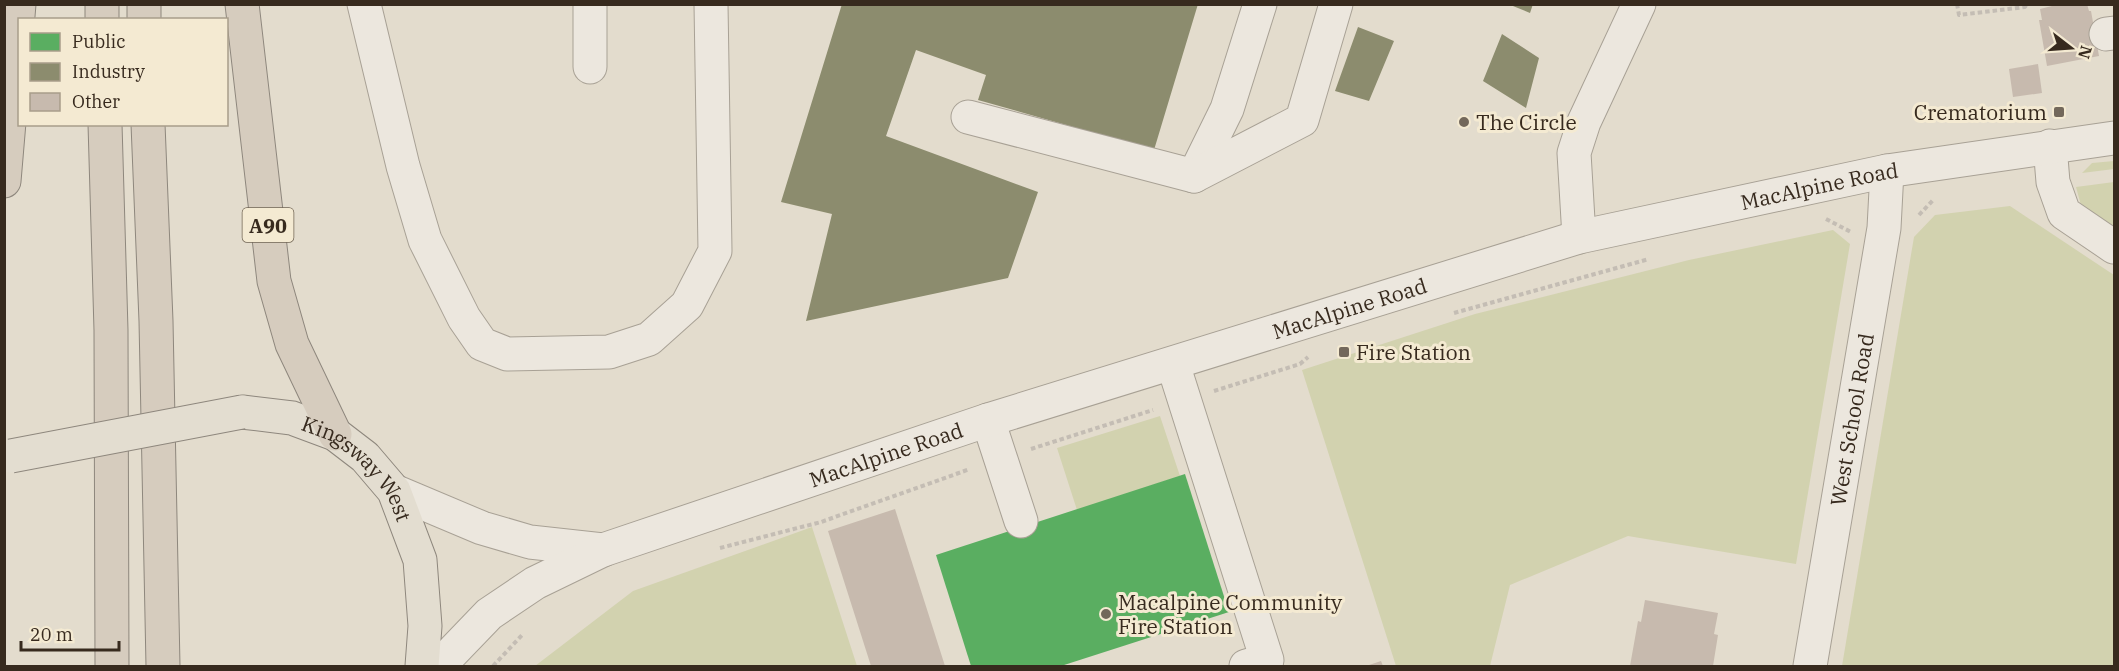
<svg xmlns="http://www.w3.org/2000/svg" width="2119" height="671" font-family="'IBM Plex Serif',serif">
<rect width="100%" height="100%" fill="#e3dccd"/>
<path fill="#d2d2af" d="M2114 161V169L2082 173 2092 163Z
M2114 182V229L2082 209 2076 187Z
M2010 206 2114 275V666H1842L1914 237 1935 215Z
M1833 230 1850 244 1796 564 1628 536 1510 585 1490 666H1396L1302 370 1475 314 1689 260Z
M1160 416 1180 476 1077 510 1057 448Z
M812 527 857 666H535L633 591Z"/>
<path fill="#5aae61" d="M1185 474 1229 612 1061 666H971L936 555Z"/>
<path fill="#8c8c6e" d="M842 4H1198L1154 150 978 100 986 75 916 50 886 136 1038 192 1008 278 806 321 832 214 781 202Z
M1508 4H1533L1530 13Z
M1358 27 1394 41 1369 101 1335 91Z
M1502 34 1539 58 1526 108 1483 81Z"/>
<path fill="#c7baae" d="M2052 4H2087L2089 11H2091L2099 56 2047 66 2039 20H2042L2040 9 2052 6Z
M2038 64 2042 93 2013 97 2009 69Z
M895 509 945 666H871L828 531Z
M1645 600 1718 613 1714 634 1718 635 1713 666H1630L1638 621 1641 622Z
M1381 661 1383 666H1366Z"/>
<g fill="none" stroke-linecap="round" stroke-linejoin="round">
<g stroke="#a8a195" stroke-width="35">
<g id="minor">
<path d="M364 4 403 166 425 240 464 318 482 344 507 354 609 352 649 339 687 305 715 251 711 4"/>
<path d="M590 4V67"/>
<path d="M2106 34 2114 33"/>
<path d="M968 117 1194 176 1227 109 1260 4"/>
<path d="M2050 146 2053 182 2064 213 2114 247"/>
<path d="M1194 176 1302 120 1336 4"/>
<path d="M1579 237 1574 153 1584 122 1639 4"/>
<path d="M1173 364 1267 660 1246 666"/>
<path d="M988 420 1021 521"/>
<path d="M394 491 482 528 530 542 603 550"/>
<path id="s1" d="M439 666 489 614 535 583 603 550 988 420 1579 237 1887 171 2114 138"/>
<path id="s2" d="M1810 666 1884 228 1887 171"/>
</g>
</g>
<g stroke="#8e877d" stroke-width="35">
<g id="major">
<path id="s3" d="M242 412 292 418 335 434 365 457 394 491 420 560 425 626 422 666"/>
</g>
</g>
<g stroke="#8e877d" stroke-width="35">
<path id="highway" d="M102 4V20
M144 4V20
M242 4 274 281 292 344 335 434
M105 124 111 330 112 666
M148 124 156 321 163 666
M4 181 19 4"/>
</g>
<path stroke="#c4bdb4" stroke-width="4" stroke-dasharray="4.5 3" stroke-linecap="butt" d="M1957 4 1959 15 2025 7 2027 4
M1919 215 1934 199
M1826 219 1851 232
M1454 313 1649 259
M1214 391 1300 364 1308 357
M1031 449 1153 410
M720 548 821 522 970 469
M493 666 523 634"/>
<use href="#minor" stroke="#ece7de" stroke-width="33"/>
<use href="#major" stroke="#e3ddd0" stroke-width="33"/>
<use href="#highway" stroke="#d6ccbe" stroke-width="33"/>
<g stroke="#8e877d" stroke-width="35" stroke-linecap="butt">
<path id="major-bridge" d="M11 456 242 412"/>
</g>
<use href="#major-bridge" stroke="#e3ddd0" stroke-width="33"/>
</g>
<g fill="#73685b" stroke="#f4ead2" stroke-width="2">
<rect x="2053" y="106" width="12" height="12" rx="3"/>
<circle cx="1464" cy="122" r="6"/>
<rect x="1338" y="346" width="12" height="12" rx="3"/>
<circle cx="1106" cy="614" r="6"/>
</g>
<g text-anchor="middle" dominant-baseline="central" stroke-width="6" stroke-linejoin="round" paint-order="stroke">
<rect fill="#f4ead2" stroke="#706454" stroke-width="1.5" x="242.5" y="208" width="51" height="34" rx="4.5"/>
<g font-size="20" font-weight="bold" fill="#372a1e">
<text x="268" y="225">A90</text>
</g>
<g font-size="21" fill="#372a1e" stroke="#f4ead2" text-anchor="start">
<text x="2047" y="112" text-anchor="end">Crematorium</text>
<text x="1476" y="122">The Circle</text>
<text x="1356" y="352">Fire Station</text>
<text x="1118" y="602">Macalpine Community<tspan x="1118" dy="24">Fire Station</tspan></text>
</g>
<g font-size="21" fill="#372a1e" stroke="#f4ead2">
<text stroke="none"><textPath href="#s1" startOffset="1474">MacAlpine Road</textPath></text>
<text stroke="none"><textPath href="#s1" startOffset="988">MacAlpine Road</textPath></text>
<text stroke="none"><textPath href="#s2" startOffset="250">West School Road</textPath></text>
<text stroke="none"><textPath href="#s1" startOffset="502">MacAlpine Road</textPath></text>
<text stroke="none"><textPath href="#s3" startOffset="136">Kingsway West</textPath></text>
</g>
</g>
<rect width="2119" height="671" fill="none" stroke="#372a1e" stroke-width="12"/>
<rect x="18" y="18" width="210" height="108" fill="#f4ead2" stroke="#a89d8a" stroke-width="1.5"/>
<rect x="30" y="33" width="30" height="18" fill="#5aae61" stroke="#a89d8a" stroke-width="1.5"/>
<text x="72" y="48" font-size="18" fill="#372a1e">Public</text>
<rect x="30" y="63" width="30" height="18" fill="#8c8c6e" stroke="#a89d8a" stroke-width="1.5"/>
<text x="72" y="78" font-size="18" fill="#372a1e">Industry</text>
<rect x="30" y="93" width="30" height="18" fill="#c7baae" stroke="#a89d8a" stroke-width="1.5"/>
<text x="72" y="108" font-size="18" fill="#372a1e">Other</text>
<g transform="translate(2071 48) rotate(107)" stroke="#f4ead2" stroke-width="4.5" paint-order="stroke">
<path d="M0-4.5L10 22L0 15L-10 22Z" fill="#372a1e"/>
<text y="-9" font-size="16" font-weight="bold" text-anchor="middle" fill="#372a1e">N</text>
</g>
<path d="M21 641v9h98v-9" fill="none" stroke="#372a1e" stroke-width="3"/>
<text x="30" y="641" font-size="18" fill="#372a1e" stroke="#f4ead2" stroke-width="4.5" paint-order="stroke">20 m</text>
</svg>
